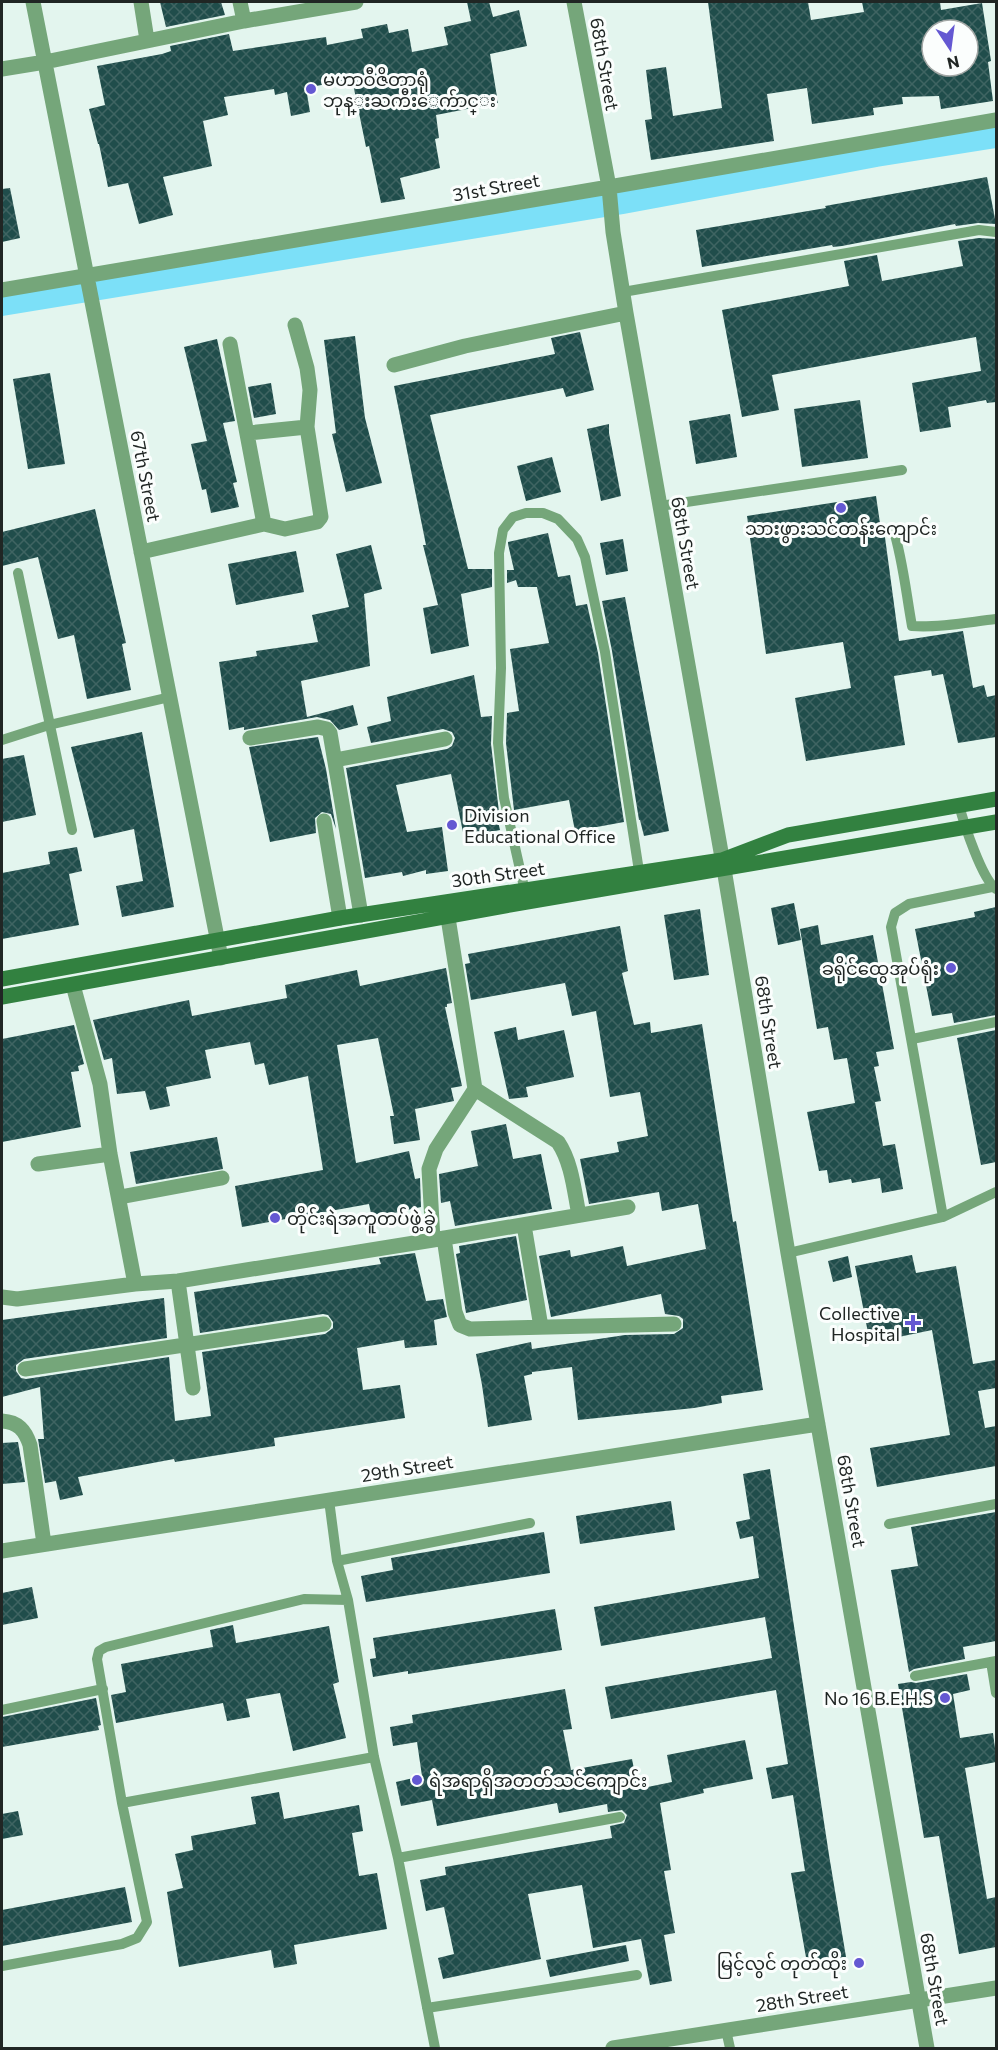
<svg xmlns="http://www.w3.org/2000/svg" width="998" height="2050" font-family="Commissioner,'Noto Sans Myanmar',sans-serif">
<defs>
<pattern id="building-cross-hatch" width="8" height="8" patternUnits="userSpaceOnUse" patternTransform="scale(1.5)"><rect width="8" height="8" fill="#204d4b"/><path d="M0 0l8 8M0 8l8-8" fill="none" stroke="#3f6462"/></pattern>
</defs>
<rect width="100%" height="100%" fill="#e3f5ee"/>
<g fill="none" stroke-linecap="round" stroke-linejoin="round">
<path stroke="#7ce0f8" stroke-width="24" d="M2 304 623 202 876 155 996 136"/>
</g>
<path fill="url(#building-cross-hatch)" fill-rule="evenodd" d="M160 2H221L225 15 166 27Z
M467 2H489L493 17 519 10 527 46 490 54 498 103 436 115 439 138 435 139 440 168 400 178 405 199 381 203 369 146 366 147 352 79 306 88 310 112 291 116 287 92 275 95 274 89 224 97 228 115 203 121 212 166 163 177 173 215 139 224 128 183 108 187 99 144H98L89 109 105 105 97 66 162 54 171 51 170 46 229 34 233 51 326 37 327 45 363 38 361 29 387 24 389 33 408 29 412 52 448 45 444 27 471 21Z
M708 2H808L811 20 864 12 862 2H940L941 10 982 3 991 61 988 62 993 101 941 109 939 96 902 97 903 104 873 108 874 115 812 124 807 88 767 94 774 141 651 160 645 120 652 119 646 70 666 67 673 116 722 108ZM932 30H968V66H932Z
M987 177 996 224 978 223 956 226 955 224 842 246 833 247 832 245 702 267 696 230 826 208 825 206Z
M10 188 20 238 2 242V189Z
M979 238 996 239V402L987 403 986 400 948 407 951 427 920 432 912 383 981 371 976 337 772 375 779 410 742 417 722 310 849 286 844 261 877 255 882 281 963 266 958 241Z
M580 332 594 390 566 397 563 388 430 415 468 569H492V587L461 594 469 646 431 654 423 608 438 605 423 545H426L394 386 555 354 551 338Z
M355 336 365 418 382 483 346 492 332 434 336 433 324 340Z
M217 339 235 421 223 423 237 482 233 483 239 507 211 513 206 489 202 490 191 444 207 441 184 347Z
M50 373 65 464 28 469 13 379Z
M271 383 276 414 254 418 248 387Z
M860 400 868 458 802 467 794 409Z
M730 414 737 457 696 464 689 421Z
M609 424V433L621 496 601 501 587 429Z
M552 457 561 492 526 501 517 466Z
M876 496 881 530H884L899 641 963 631 973 688 984 685 987 697 996 695V737L958 743 943 674 932 676 931 670 894 676 905 745 806 761 795 698 851 688 843 642 766 654 747 516Z
M95 509 126 643 122 644 131 690 87 699 74 635 58 639 38 557 2 566V532Z
M548 533 558 577 570 575 576 606 587 604 598 653 624 822 575 831 569 800 514 810 506 743 507 713 519 711 510 649 549 643 537 587H518L516 580 507 583V570H514L508 544V542Z
M623 539 628 571 606 575 600 543Z
M371 545 382 589 364 594 370 666 301 681 307 717 353 705 358 725 339 730 330 720 317 717 244 730V727L229 730 219 662 257 656 256 651 318 642 312 615 349 607 336 554Z
M296 551 304 592 236 605 228 564Z
M625 597 669 831 644 836 640 820H639L612 651 602 601Z
M474 675 481 717 492 716 491 744 499 812 496 813 500 830 464 837 451 774 396 785 407 832 442 827 448 871 426 874V870L403 876 402 872 365 878 346 768 447 749 452 746 455 738 452 732 443 729 371 743 367 727 391 721 387 697Z
M142 732 174 907 122 917 116 886 143 881 134 829 94 838 71 747Z
M318 737 326 769 336 829 331 814 322 812 315 818 316 833 270 842 249 747Z
M24 755 36 815 2 822V759Z
M77 847 82 871 69 874 79 925 2 939V873L50 864 48 852Z
M794 903 801 940 778 945 771 908Z
M996 907V1015L954 1023 952 1013 932 1016 915 929 975 917 974 912Z
M700 909 709 975 674 980 664 915Z
M818 925 821 945 873 935 894 1049 876 1052 879 1066 874 1067 881 1101 875 1102 883 1146 895 1144 903 1189 882 1193 880 1178 852 1183 851 1179 829 1183 827 1170 819 1171 807 1112 855 1103 847 1058 834 1060 828 1027 817 1029 800 929Z
M620 926 628 971 622 973 634 1025 650 1022 651 1033 702 1024 733 1222 736 1221 763 1390 721 1396 722 1403 694 1408 578 1420 572 1367 532 1372V1374L524 1376 532 1420 488 1427 482 1385 476 1354 531 1342 532 1349 625 1335 674 1334 683 1328V1319L679 1316 665 1314 661 1294 551 1317 539 1256 570 1250 571 1257 623 1246 627 1266 706 1249 698 1204 662 1211 659 1192 589 1204 580 1159 619 1152 617 1142 648 1136 640 1092 610 1097 596 1011 572 1016 565 983 471 1000 465 964 470 963 468 954Z
M446 968 452 1003 447 1004V1007H445L462 1086 451 1088 454 1101 415 1109 420 1140 394 1144 390 1116H394L378 1038 337 1045 356 1163 409 1151 415 1179 420 1178 421 1207 372 1218 369 1204 242 1227 235 1186 323 1170 308 1076 269 1085 264 1063 255 1065 250 1042 205 1050 211 1078 166 1087 170 1106 150 1110 145 1091 117 1094 112 1058 104 1060 93 1020 189 1000 192 1016 287 998 285 985 357 970 360 986Z
M74 1025 84 1064 78 1066 79 1071 71 1072 81 1127 2 1142V1039Z
M516 1027 518 1040 564 1030 574 1077 526 1087 528 1097 509 1099 494 1032Z
M996 1030V1162L981 1165 957 1038Z
M506 1124 513 1159 541 1154 552 1209 455 1226 450 1201 441 1203 439 1174 478 1166 471 1131Z
M217 1137 223 1169 136 1184 130 1152Z
M516 1236 527 1300 466 1313 456 1254 460 1253 459 1246Z
M415 1253 426 1301 443 1299 447 1317 434 1320 437 1345 405 1348 404 1340 357 1348 363 1390 400 1385 405 1418 274 1438 275 1446 175 1462 174 1459 78 1477 83 1495 60 1500 56 1481 45 1483 38 1439H44L40 1387 2 1397V1320L164 1298 167 1338 24 1359 16 1365V1371L21 1378 26 1379 169 1357 175 1421 211 1416 202 1352 325 1334 333 1328V1322L328 1315 323 1314 200 1333 194 1292 381 1264 379 1258Z
M912 1255 916 1273 956 1266 973 1364 996 1360V1388L978 1391 985 1428 996 1426V1466L877 1487 870 1448 950 1435 932 1330 870 1343 855 1266Z
M848 1256 852 1277 833 1282 828 1261Z
M18 1442 25 1482 2 1484V1443Z
M770 1469 829 1855 846 1957 807 1963 791 1873 805 1871 793 1795 772 1799 766 1768 788 1764 776 1690 611 1719 605 1687 772 1658 765 1617 601 1646 594 1607 759 1578 753 1536 740 1539 736 1522 750 1519 743 1474Z
M671 1501 675 1530 580 1544 576 1516Z
M996 1512V1641L963 1647 965 1659 914 1669 909 1672 891 1570 918 1566 911 1527Z
M544 1532 550 1573 366 1602 361 1576 393 1570 391 1558Z
M32 1587 38 1618 2 1625V1593Z
M555 1609 562 1650 408 1674V1671L373 1677 370 1659 376 1658 373 1638Z
M233 1625 236 1643 329 1626 339 1682 333 1684 346 1738 293 1751 280 1693 246 1699 250 1717 227 1721 223 1703 116 1723 111 1695 126 1692 121 1664 213 1647 210 1630Z
M967 1674 970 1690 953 1694 960 1738 993 1733 996 1756V1762L965 1768 987 1899 996 1897V1947L959 1954 939 1836 924 1838 898 1684 911 1682 916 1683Z
M565 1689 572 1729 563 1730 571 1770 632 1759 638 1789 672 1782 667 1755 745 1740 753 1779 703 1789 704 1793 660 1803 671 1870 664 1871 675 1933 664 1935 672 1981 650 1985 641 1939 593 1948 582 1885 528 1894 541 1959 443 1979 438 1958 454 1954 444 1907 426 1911 420 1880 446 1875 445 1867 612 1838 610 1826 624 1823 627 1815 622 1810 608 1812 607 1804 559 1813 557 1803 437 1826 432 1800 401 1806 396 1782 422 1776 417 1742 393 1746 390 1727 413 1723 412 1715Z
M96 1698 101 1725 98 1726 99 1730 2 1747V1717Z
M279 1792 284 1819 359 1805 363 1831 352 1833 359 1876 377 1873 387 1929 294 1945 297 1964 274 1968 271 1950 179 1967 167 1892 183 1888 175 1854 193 1850 191 1836 256 1824 251 1797Z
M18 1811 23 1835 2 1839V1814Z
M125 1887 132 1922 2 1946V1910Z
M626 1945 629 1961 550 1977 546 1960Z"/>
<g fill="none" stroke-linecap="round" stroke-linejoin="round">
<path stroke="#75a67a" stroke-width="10" d="M623 292 979 230 996 232
M660 506 902 470
M893 528C903 560 906 593 912 626 939 628 969 622 996 619
M18 573 72 830
M2 740 49 725 170 697
M959 805C964 824 982 879 996 889
M526 896 504 798 498 743 501 668 499 553 503 530 513 517 526 513H543L558 519 577 539 585 557 605 652 639 871
M912 1039 996 1022
M943 1217 891 927 895 913 909 904 992 887
M788 1253 943 1217 996 1192
M329 1500 337 1561 348 1600 374 1757 398 1858 435 2048
M889 1524 996 1504
M337 1561 530 1523
M991 1662 996 1693
M915 1676 996 1661
M2 1710 103 1689
M122 1803 374 1757
M398 1858 620 1817
M2 1966 122 1944 137 1938 147 1922 122 1803 97 1659 99 1651 106 1647 304 1599 348 1600
M427 2008 637 1975
M726 2030 730 2048"/>
<path stroke="#75a67a" stroke-width="15" d="M33 2 221 958
M141 2 147 40
M240 2 244 21
M574 2 609 187 613 232 626 313 724 869 788 1253 927 2048
M2 69 45 62 244 21 356 2
M2 290 609 187 996 120
M295 325 307 368 310 390 307 427
M394 365 465 346 626 313
M248 433 307 427 321 517 317 522 285 529 264 524
M141 552 264 524 230 344
M250 738 318 727 327 729 330 733 361 915
M335 760 445 739
M324 821 340 918
M73 985 100 1084 110 1154 135 1284
M475 1089 558 1142C572 1163 574 1190 579 1215
M38 1164 110 1154
M120 1197 222 1178
M524 1225 541 1327
M444 1238 455 1312 460 1325 470 1329 674 1324
M433 1240 429 1169 436 1149 475 1089 446 905
M178 1281 193 1388
M2 1297 17 1299 135 1284 178 1281 433 1240 628 1207
M25 1369 324 1324
M2 1421C18 1422 25 1430 30 1445L44 1544
M2 1551 818 1424
M613 2048 996 1988"/>
<path stroke="#328140" stroke-width="15" d="M2 979 340 918 722 860 788 835 996 799
M2 997 527 902 996 822"/>
</g>
<g fill="#6458d2" stroke="#fbfefd" stroke-width="2">
<circle cx="311" cy="89" r="6"/>
<circle cx="841" cy="508" r="6"/>
<circle cx="452" cy="825" r="6"/>
<circle cx="951" cy="968" r="6"/>
<circle cx="275" cy="1218" r="6"/>
<path d="M910 1314h6v6h6v6h-6v6h-6v-6h-6v-6h6z"/>
<circle cx="945" cy="1698" r="6"/>
<circle cx="417" cy="1780" r="6"/>
<circle cx="859" cy="1963" r="6"/>
</g>
<g text-anchor="middle" dominant-baseline="central" stroke-width="6" stroke-linejoin="round" paint-order="stroke">
<g font-size="18" fill="#202624" stroke="#fbfefd">
<text transform="translate(605 64) rotate(80)">68th Street</text>
<text transform="translate(496 187) rotate(-10)">31st Street</text>
<text transform="translate(146 476) rotate(79)">67th Street</text>
<text transform="translate(686 543) rotate(80)">68th Street</text>
<text transform="translate(498 874) rotate(-8)">30th Street</text>
<text transform="translate(769 1022) rotate(81)">68th Street</text>
<text transform="translate(407 1468) rotate(-9)">29th Street</text>
<text transform="translate(852 1501) rotate(80)">68th Street</text>
<text transform="translate(935 1979) rotate(80)">68th Street</text>
<text transform="translate(802 1998) rotate(-9)">28th Street</text>
</g>
<g font-size="18" fill="#202624" stroke="#fbfefd" text-anchor="start">
<text x="323" y="79">မဟာဝီဇိတာရုံ<tspan x="323" dy="21">ဘုန္းႀကီးေက်ာင္း</tspan></text>
<text x="841" y="528" text-anchor="middle">သားဖွားသင်တန်းကျောင်း</text>
<text x="464" y="815">Division<tspan x="464" dy="21">Educational Office</tspan></text>
<text x="939" y="968" text-anchor="end">ခရိုင်ထွေအုပ်ရုံး</text>
<text x="287" y="1218">တိုင်းရဲအကူတပ်ဖွဲ့ခွဲ</text>
<text x="900" y="1313" text-anchor="end">Collective<tspan x="900" dy="21">Hospital</tspan></text>
<text x="933" y="1698" text-anchor="end">No 16 B.E.H.S</text>
<text x="429" y="1780">ရဲအရာရှိအတတ်သင်ကျောင်း</text>
<text x="847" y="1963" text-anchor="end">မြင့်လွင် တုတ်ထိုး</text>
</g>
</g>
<rect width="998" height="2050" fill="none" stroke="#202624" stroke-width="6"/>
<g transform="translate(950 48) rotate(167)"><circle r="28" fill="#fbfefd" stroke="#a3a8a6" stroke-width="1.5"/>
<path d="M0-4.5L10 22L0 15L-10 22Z" fill="#6458d2"/>
<text y="-9" font-size="16" font-weight="bold" text-anchor="middle" fill="#202624">N</text>
</g>
</svg>
